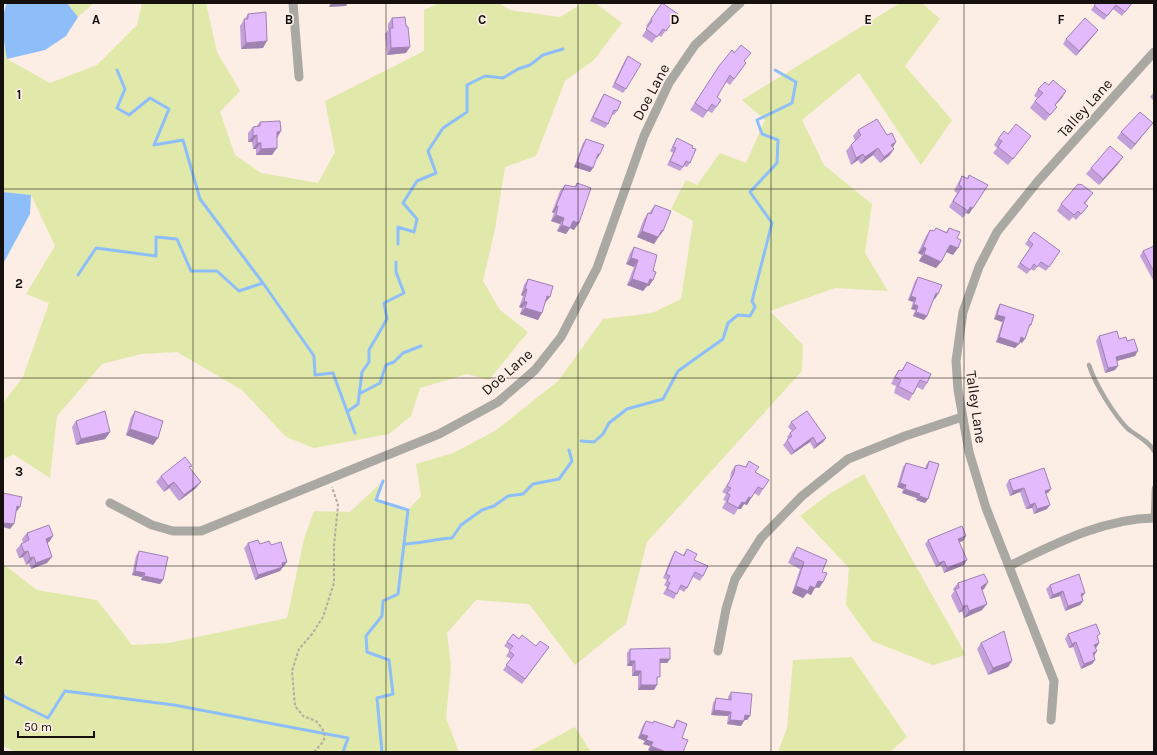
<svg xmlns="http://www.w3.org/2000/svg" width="1157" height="755" font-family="Karla,sans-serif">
<rect width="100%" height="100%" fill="#fcede5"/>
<path fill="#e1e9aa" d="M67 3H94L78 17Z
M142 3H206L217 52 240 91 220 112 235 155 261 173 318 183 335 152 325 101 424 51V10L440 3H499L510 10 560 17 583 3H595L622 23 594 60 565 81 536 156 505 167 495 229 483 281 500 310 528 332 489 380 467 374 420 388 411 416 389 434 314 448 286 437 242 390 177 352 141 354 102 364 57 416 50 478 13 454 3 460V403L23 377 49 303 26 294 55 246 31 195 3 192V40L7 59 50 83 97 65 137 25Z
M900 3H922L940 19 905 66 952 120 921 165 859 73 802 120 824 165 872 204 865 253 888 291 835 288 770 311 803 345 802 371 647 542 626 624 575 665 529 604 476 600 447 633 451 666 446 718 459 752H16L3 746V564L37 590 97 600 132 645 169 643 287 618 304 539 314 511 350 512 383 481 376 500 408 510 421 496 416 464 453 453 495 431 558 381 603 319 652 313 681 299 693 221 671 209 686 180 697 185 720 153 746 163 765 120 742 100Z
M864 474 966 655 933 665 872 641 846 605 849 568 800 516 829 494Z
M852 657 907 737 890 752H778L787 728 793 660Z
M575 727 591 752H528Z"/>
<path fill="#8dbefa" d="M7 3H67L78 17 66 36 45 50 7 59C4 43 0 18 7 3Z
M3 192 31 195 30 214 3 264Z"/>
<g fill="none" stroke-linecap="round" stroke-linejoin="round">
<path stroke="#8dbefa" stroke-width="3" d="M117 70 125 89 117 108 129 115 150 98 169 109 154 145 183 140 200 199 263 283 314 356 315 375 333 373 355 433
M398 244V227L414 232 417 219 403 203 417 181 436 173 428 151 443 128 467 112V85L485 76 503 78 518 69 530 65 543 55 563 49
M78 275 96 248 156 256V237L177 239 191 271H217L239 291 263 283
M359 394 380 383 386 365 394 362 403 353 421 346
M347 412 358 404 362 372 369 362V350L387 319 384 303 404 293 396 272V262
M581 441 594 442 603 434 609 423 627 409 663 399 678 371 723 339 728 323 738 315 750 316 755 307 752 301 772 223 750 192 777 163 778 140 762 134 757 120 792 103 796 82 775 70
M404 544C421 543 436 539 452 538L461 525 482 510 494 506 508 496 523 494 533 484 559 479 572 461 569 450
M3 694 5 697 48 718 65 691 174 705 348 738 343 752
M382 752 377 698 393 694 389 660 367 652 366 636 382 616 383 601 398 594 408 510 376 500 383 481"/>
<path stroke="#b5a9a2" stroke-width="2" stroke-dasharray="3 2" stroke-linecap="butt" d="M314 752 323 742 325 736 322 728 316 721 303 716 295 706 292 671 299 649 312 634 323 617 334 583V545L338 505 332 487"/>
<path stroke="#aaa8a2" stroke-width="4.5" d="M1089 365C1095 384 1114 415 1128 429 1137 436 1149 441 1154 451
M1153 518 1154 488"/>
<path stroke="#aaa8a2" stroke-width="9" d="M293 3 299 77
M110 503 152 525 173 531H201L439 434 498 402 535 370 561 337 597 268 644 136 669 83 695 45 740 3
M1009 566C1055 544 1102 519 1154 518
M718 651 726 609 735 579 761 538 802 496 848 459 905 436 962 417
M1051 720 1054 681 986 508 969 452 958 390 956 361 963 312 979 267 997 232 1038 181 1154 52"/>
</g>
<path fill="#c3a0d9" d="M662 3 678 14 661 37 658 35 652 43 642 36 648 27 646 26Z
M1096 3H1132L1122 16 1113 9 1104 20 1091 10Z
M248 14 263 48 241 49 240 26Z
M392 18 406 26V53L387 55 385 34 388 30V24Z
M1095 34 1076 56 1063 44 1066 39Z
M734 53 745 62 742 69 730 85 726 82 717 97 721 100 712 113 708 111 703 118 690 110 719 66Z
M628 56 626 89 623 93 612 87 625 60Z
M1038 89 1062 98 1055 105 1052 113 1045 121 1030 108 1037 98 1034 96Z
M1154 92V101L1150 97Z
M604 94 617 111 614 115 612 114 608 124 605 128 590 121 601 99Z
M260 122 277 138 272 155H256V149H253L252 142H248V133L253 127 257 126Z
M1148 129 1131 150 1117 138 1121 132Z
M858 130 893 147 894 149 889 156 880 163 873 155 861 164 858 160 851 165 846 151 851 145 855 140 853 136Z
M1008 134 1026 142 1008 165 993 153 997 148 994 145 998 139Z
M677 138 692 148 690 163 687 167 684 166 680 171 667 165 673 153 670 151 674 143Z
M586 139 600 154 597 159 596 158 593 168 590 172 574 167 583 143Z
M1118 164 1099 185 1086 174 1091 168Z
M969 175V214L966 213 963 218 949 207 957 193 954 191 958 183 962 176 967 178Z
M577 183 574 230 570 228 566 234 557 231 560 224 551 221 554 213 552 212 560 191 565 185 574 187Z
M1080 185 1093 193 1085 204 1088 206 1083 212 1076 220 1073 217 1069 221 1057 211 1061 204Z
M655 205 663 231 654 244 637 237 644 219 648 213H649Z
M936 228 946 232 949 228 957 238 953 255 947 252 936 268 919 261 922 255 918 253 926 236 930 230 934 231Z
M1034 232 1060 251 1046 271 1038 266 1034 271 1031 269 1027 274 1017 267 1030 248 1025 244Z
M1154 246V279L1153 280 1140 256 1143 251Z
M634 247 653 271V280L649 286H647L643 291 627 285 634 267 626 264 630 253Z
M918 277 935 299 934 298 927 316 924 320 913 316 915 310 911 309 913 302 908 300 915 281Z
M528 279 545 303 538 320 520 314 522 308 519 307 523 296 521 295 524 285Z
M1000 304 1031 325 1028 329 1022 343 1019 342 1015 348 996 342 1002 322 994 319 997 309Z
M1099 336 1119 339 1127 341 1135 356 1117 361 1115 370 1105 373 1096 341Z
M907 362 927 383 923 390 917 387 909 401 894 393 896 386 891 384 895 376 899 370 901 371Z
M135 411 158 438 153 445 126 435 131 417Z
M76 421 110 432 105 439 76 445 72 427Z
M791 422 826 438 823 442 814 449 810 442 791 455 783 445 787 440 788 439 787 437 790 433 792 431 788 427Z
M749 461 755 472 763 489 759 496 754 493 747 505 744 504 741 509H738L734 515 722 508 726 501 723 500 726 494 722 492 730 480 731 472 735 466 745 467Z
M929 461 928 499 925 503 916 500 917 498 902 493 903 489 897 487 903 467 906 463 925 469 926 465Z
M190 468 196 488 179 501 169 488 164 492 156 482 161 476Z
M1009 480 1051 489 1048 493H1046L1047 509 1034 514 1032 508 1026 509 1020 492 1010 496 1006 485Z
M27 533 53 536 49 542 47 543V563L31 569 29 563 26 565 23 557 19 558 16 550 21 544 23 543 22 539Z
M928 540 963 541 959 542 964 565 944 573 941 565 936 567 925 544Z
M248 543 271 545 284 566H283L280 571 255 580 244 548Z
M797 547 822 572 823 582 819 588 815 587 811 595 807 593 803 598 792 593 800 569 788 563 792 554Z
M687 549 703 576 700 581 693 577 687 588 684 592 679 589 674 599 663 594 667 587 664 585 667 580 663 578 672 556 675 551 683 555Z
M139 551 163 580 160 584 141 580 142 577 132 575 136 556Z
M988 582 984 589 982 590V610L964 618 962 611 959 613 951 596 954 591 953 589 958 583Z
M1050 585 1082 597 1083 601 1080 605 1065 611 1060 596 1050 599 1046 589Z
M513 634 519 639 536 646 549 647 522 684 503 670 511 659 506 656 510 650 504 646Z
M1068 634 1098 638 1099 643 1096 648 1094 656 1095 660 1092 664 1081 669 1073 647 1069 648 1065 639Z
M981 643 1012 661 1008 667 988 675 977 649Z
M630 649 670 659 667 663H660L657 682 654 690H638V676H632V666H627V653Z
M731 692 750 716 747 720H744L741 726 727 724 728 716 711 715 713 703 716 698 728 700V697Z
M677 720 687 724 648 750 650 746 643 744 645 741 638 738 643 725 646 721 652 723 654 721 673 728 674 724Z"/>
<path fill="#9f82b0" d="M331 3H348L346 6 329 7Z
M1098 30 1095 34 1076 56 1079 51Z
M267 41 263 48 241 49 246 43Z
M410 47 406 53 387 55 391 48Z
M1066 91 1062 98 1050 111 1055 105Z
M1153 123 1148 129 1131 150 1135 144Z
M281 131 277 138V132Z
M257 135 252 142H248L253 136Z
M1031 136 1026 142 1008 165 1013 159Z
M896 142 892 149 891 145Z
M257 143H261L256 149H253Z
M277 148 272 155H256L261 149Z
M878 148 873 155 861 164 865 157Z
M894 149 889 156 880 163 884 157Z
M598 154H600L597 159 595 158Z
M863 154 858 160 851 165 856 158Z
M1123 157 1118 164 1099 185 1103 179Z
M577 162 593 168 590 172 574 167Z
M556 206H558L554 213 552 212Z
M970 207 973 208 969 214 966 213Z
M556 215 564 218 560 224 551 221Z
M573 221 579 223 574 230 570 228 566 234 557 231 562 225Z
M662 230 663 231 659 237Z
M642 231 658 237 654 244 637 237Z
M950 245 958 248 953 255 946 252Z
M923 247 926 248 922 255 918 253Z
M924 254 941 262 936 268 919 261Z
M631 258 638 260 634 267 626 264Z
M632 279H650L653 280 649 286H647L643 291 627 285Z
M525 289H527L523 296 521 295Z
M936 293 938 294 935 299 932 298Z
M547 296 550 297 545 303Z
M911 296 916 298 913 302 908 300Z
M524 301 527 302 522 308 519 307Z
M914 304 918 306 915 310 911 309Z
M525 308 542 313 538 320 520 314Z
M916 312 927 316 924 320 913 316Z
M997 315 1005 317 1002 322 994 319Z
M999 337 1019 344 1015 348 996 342Z
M1021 337 1025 339 1022 343 1018 341Z
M1138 351 1135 356 1113 362 1116 357Z
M1118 366 1115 370 1105 373 1108 368Z
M130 429 158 438 153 445 126 435Z
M110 432 105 439 76 445 81 439Z
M813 437 810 442 791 455 794 451Z
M826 438 823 442 814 449 817 444Z
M174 482 169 488 164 492 168 486Z
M201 482 196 488 179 501 184 495Z
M900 483 906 485 903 489 897 487Z
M1024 488 1020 492 1010 496 1013 491Z
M905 489 920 494 917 498 902 493Z
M1051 489 1048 493 1042 495 1045 491Z
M919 496 928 499 925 503 916 500Z
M749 497 751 498 747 505 744 504 741 509H738L742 502Z
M1035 503 1032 508 1026 509 1030 505Z
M1050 505 1047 509 1034 514 1037 509Z
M17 506 20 507 17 511H14Z
M3 523 14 524 10 529 3 527Z
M53 536 49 542 41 545 46 539Z
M966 536 963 541 955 544 958 539Z
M28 551 23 557 19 558 24 552Z
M34 557 29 563 26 565 30 558Z
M52 557 47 563 31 569 36 563Z
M967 560 964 565 944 573 947 568Z
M944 561 941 565 936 567 939 563Z
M287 562 284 566 279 568 282 563Z
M283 567 280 571 255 580 258 575Z
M135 571 145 573 142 577 132 575Z
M144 576 163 580 160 584 141 580Z
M818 581 823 582 819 588 814 587Z
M988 582 984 589 977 593 981 587Z
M796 586H810L815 588 811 595 807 593 803 598 792 593Z
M1063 591 1060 596 1050 599 1053 595Z
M1085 593 1082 597 1078 598 1081 594Z
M1083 601 1080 605 1065 611 1068 606Z
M987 604 982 610 964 618 969 611Z
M967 605 962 611 959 613 963 607Z
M1076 642 1073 647 1069 648 1072 644Z
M1099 643 1096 648 1091 649 1094 645Z
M1097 651 1094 656 1090 657 1093 653Z
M660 659H670L667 663H657Z
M1095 660 1092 664 1081 669 1084 664Z
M630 661H635L632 666H627Z
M1012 661 1008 667 988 675 993 668Z
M635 671H641L638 676H632Z
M641 685H657L654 690H638Z
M714 710 731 712 728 716 711 715Z
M745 715 750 716 747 720H742Z
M730 720 744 721 741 726 727 724Z
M641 734 648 736 645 741 638 738Z
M646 740 653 742 650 746 643 744Z
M651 746 666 752H652L648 750Z"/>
<path fill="#e3bafc" stroke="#9f82b0" d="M662 3 678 14 666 31 663 29 657 37 646 29 652 21 651 19Z
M1096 3H1132L1125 12 1116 5 1107 16 1094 6Z
M266 12 267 41 246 43 244 19H248V14Z
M405 17 406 26 408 27 410 47 391 48 390 28H393L392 18Z
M1085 18 1098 30 1079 51 1066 39Z
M741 45 751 53 744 61 746 63 734 79 730 75 717 97 721 100 716 107 712 104 707 111 695 103 719 66 732 50 734 53Z
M628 56 641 64 626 89 615 83Z
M1053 80 1066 91 1055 105 1057 107 1050 115 1035 101 1043 93 1038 89 1045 82 1049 85Z
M604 94 621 102 617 111 614 110 608 124 593 117Z
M1140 112 1153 123 1135 144 1121 132Z
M877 119 887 135 892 133 896 142 891 145 894 149 884 157 878 148 865 157 863 154 856 158 851 145 861 135 858 130Z
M280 121 281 131 277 132V148L261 149V143H257V135L253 136V127L260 126V122Z
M1016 124 1031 136 1013 159 998 147 1002 141 998 139 1004 131 1008 134Z
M677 138 693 146 692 148 696 149 690 163 686 161 683 167 670 161 676 148 673 147Z
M586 139 604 145 600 154H598L593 168 577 162Z
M1110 146 1123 157 1103 179 1091 168Z
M969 175 988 185 973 208 970 207 968 211 953 201 962 187 959 185 962 176 968 179Z
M577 183 591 188 579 223 573 221 570 228 562 225 564 218 556 215 558 206H556L565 185 576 187Z
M1078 184 1080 185 1081 184 1093 193 1084 203 1088 206 1081 214 1078 211 1074 215 1061 204Z
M655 205 671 211 663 231 662 230 658 237 642 231 648 213 651 214Z
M936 228 947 233 949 228 960 232 957 238 961 240 958 248 950 245 941 262 924 254 926 248 923 247 930 230 934 231Z
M1034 232 1060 251 1049 267 1041 262 1037 267 1034 264 1030 270 1020 263 1033 244 1028 240Z
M1154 246V272L1143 251Z
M634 247 657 255 653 271 656 272 653 280 650 279 648 284 632 279 638 260 631 258Z
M918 277 942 285 938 294 936 293 927 316 916 312 918 306 914 304 916 298 911 296Z
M528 279 553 286 550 297 547 296 542 313 525 308 527 302 524 301 527 289H525Z
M1000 304 1034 315 1031 325 1030 324 1025 339 1021 337 1019 344 999 337 1005 317 997 315Z
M1117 331 1119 339 1126 337 1127 341 1134 339 1138 351 1116 357 1118 366 1108 368 1099 336Z
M907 362 931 374 927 383 920 380 913 394 898 386 901 380 895 377 899 370 902 371Z
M105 411 110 432 81 439 76 421Z
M135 411 163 421 158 438 130 429Z
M807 411 826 438 817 444 813 437 794 451 787 440 792 436 790 433 796 428 791 422Z
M185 457 192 466 189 467 201 482 184 495 174 482 168 486 161 476Z
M749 461 759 467 755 472 769 480 763 489 758 487 751 498 749 497 745 503 742 502 738 508 727 502 730 495 727 493 731 488 727 486 734 473 735 466 739 465 746 467Z
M929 461 939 464 928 499 919 496 920 494 905 489 906 485 900 483 906 463 927 469Z
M1044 468 1051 489 1045 491 1050 505 1037 509 1035 503 1030 505 1024 488 1013 491 1009 480Z
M3 493 22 497 20 507 17 506 14 524 3 523Z
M49 525 53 536 46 539 52 557 36 563 34 557 30 558 28 551 24 552 21 544 29 540 27 533Z
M962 526 966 536 958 539 967 560 947 568 944 561 939 563 928 540Z
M258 540 260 544 269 541 271 545 281 542 287 562 282 563 283 567 258 575 248 543Z
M797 547 827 560 822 572 827 573 823 582 818 581 815 588 810 586 808 591 796 586 804 562 793 557Z
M687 549 697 554 694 560 708 566 703 576 695 572 687 588 681 585 677 594 667 589 670 583 667 581 670 576 666 574 675 551 684 556Z
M139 551 168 557 163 580 144 576 145 573 135 571Z
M984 574 988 582 981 587 987 604 969 611 967 605 963 607 955 589 959 588 958 583Z
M1079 574 1085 593 1081 594 1083 601 1068 606 1063 591 1053 595 1050 585Z
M1096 624 1100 634 1097 636 1099 643 1094 645 1097 651 1093 653 1095 660 1084 664 1076 642 1072 644 1068 634Z
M1004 631 1012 661 993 668 981 643Z
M513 634 519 639 522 635 536 646 540 641 549 647 525 679 506 665 514 655 509 651 513 646 507 642Z
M670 648V659H660V677H657V685H641V671H635V661H630V649Z
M731 692 752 694 750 716 745 715 744 721 730 720 731 712 714 710 716 698 731 700Z
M677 720 687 724 682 738 688 740 683 752H666L651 746 653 742 646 740 648 736 641 734 646 721 653 723 654 721 674 728Z"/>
<path fill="none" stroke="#15100d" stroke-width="1" stroke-opacity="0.55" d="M193 3V752M386 3V752M578 3V752M771 3V752M964 3V752M3 189H1154M3 378H1154M3 566H1154"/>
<g text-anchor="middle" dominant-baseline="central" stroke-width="3.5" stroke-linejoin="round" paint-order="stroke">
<g font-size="15" fill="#15100d" stroke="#fcede5">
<text transform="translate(651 92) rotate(-62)">Doe Lane</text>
<text transform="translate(1085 108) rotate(-48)">Talley Lane</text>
<text transform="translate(507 372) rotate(-41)">Doe Lane</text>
<text transform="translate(976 407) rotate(82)">Talley Lane</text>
</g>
</g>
<g font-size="13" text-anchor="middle" font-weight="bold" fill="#15100d" stroke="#fcede5" stroke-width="3.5" stroke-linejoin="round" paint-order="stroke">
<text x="96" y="24">A</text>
<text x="289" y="24">B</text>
<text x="482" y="24">C</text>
<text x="675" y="24">D</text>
<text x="868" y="24">E</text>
<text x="1061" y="24">F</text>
<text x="19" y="99">1</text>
<text x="19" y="288">2</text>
<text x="19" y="476">3</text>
<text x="19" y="665">4</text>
</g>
<rect width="1157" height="755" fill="none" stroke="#15100d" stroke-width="8"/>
<path d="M18 731v6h76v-6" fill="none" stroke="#15100d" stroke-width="2"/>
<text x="24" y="731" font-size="12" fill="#15100d" stroke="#fcede5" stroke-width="3" paint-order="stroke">50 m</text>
</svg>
